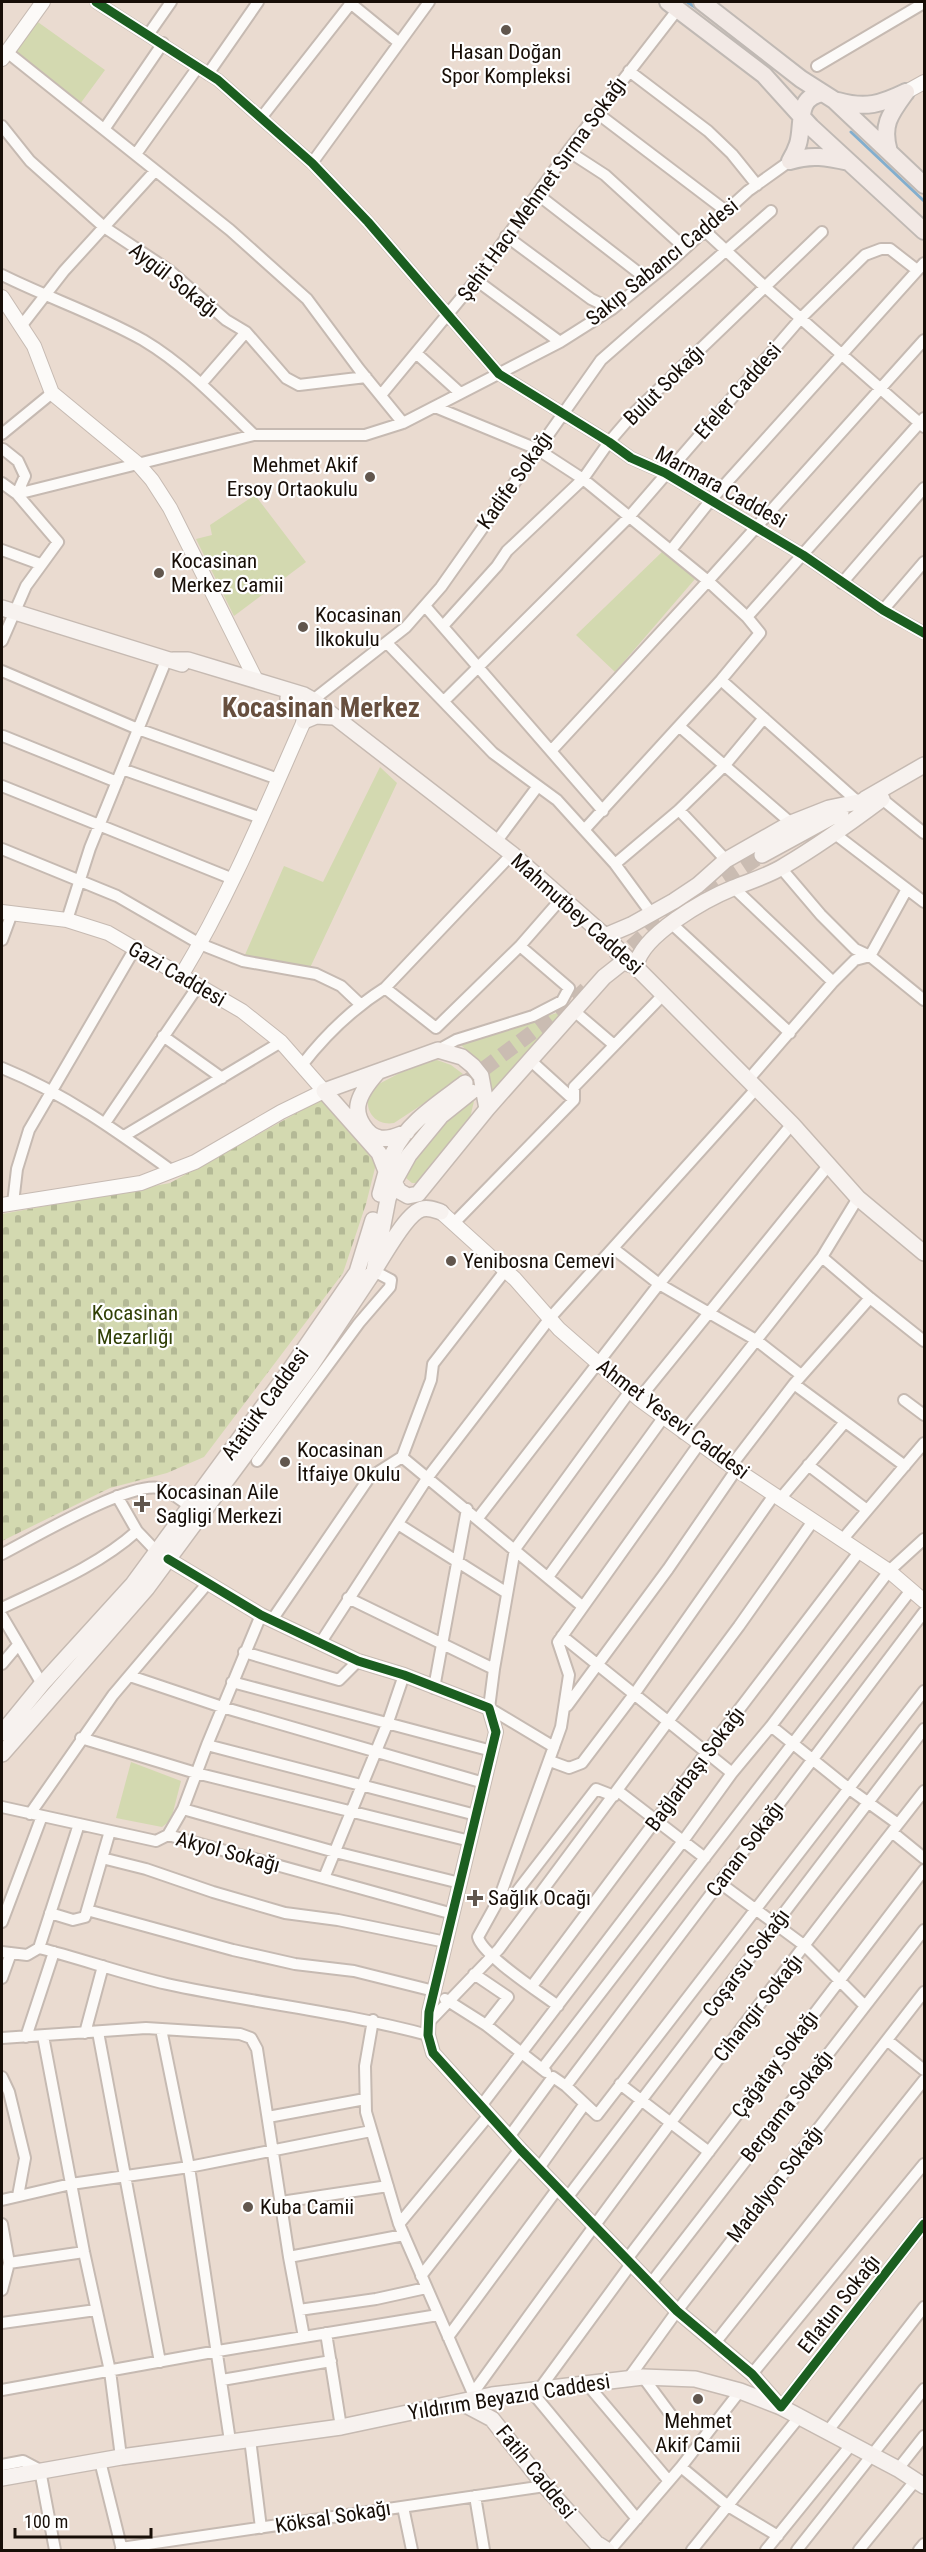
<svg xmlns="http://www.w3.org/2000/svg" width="926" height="2552" font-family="'Roboto Condensed',sans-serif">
<defs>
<pattern id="cemetery-stones" width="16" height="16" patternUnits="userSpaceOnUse" patternTransform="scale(1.5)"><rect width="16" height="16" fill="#d3d9b0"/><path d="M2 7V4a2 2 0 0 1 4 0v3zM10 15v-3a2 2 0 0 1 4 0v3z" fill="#b4b996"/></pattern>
</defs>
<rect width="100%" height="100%" fill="#eadbd0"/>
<path fill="#d3d9b0" d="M35 20 105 70 80 104 17 53 15 49Z
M255 495 306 562 234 616 196 539 212 535 210 525Z
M663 551 695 579 615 672 576 635Z
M380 767 397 783 308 972 285 963 244 957 284 866 323 882Z
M566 1010 492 1093 487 1070 460 1044Z
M437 1060 451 1065 463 1074 459 1076 461 1079 394 1123C372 1127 359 1103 375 1086L417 1064Z
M475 1097 470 1118 418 1183H412L406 1178C423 1137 440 1123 475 1097Z
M131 1762 181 1781 171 1820 162 1827 116 1818Z"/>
<path fill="url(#cemetery-stones)" d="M324 1098 376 1164 366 1204 343 1273 204 1457 167 1473 110 1488 2 1541V1214L170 1183Z"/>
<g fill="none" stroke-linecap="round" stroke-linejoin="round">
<path stroke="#82aece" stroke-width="3" d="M687 2 698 9
M851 132 924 201"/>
<path stroke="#cabcb2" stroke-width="15" stroke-dasharray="15 8" stroke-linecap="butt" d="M614 962 649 931 762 855
M465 1083 570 1004 588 987"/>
<g stroke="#c6bab2" stroke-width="14">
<path id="minor" d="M96 2 218 80 312 163 368 222 499 374 609 442 631 458 665 473 803 555 883 610 924 633
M349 2 398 42
M148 35 171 2
M7 52 230 230 307 299 359 369 403 423
M817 66 924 3
M629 71 708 131 732 154 757 185
M208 74 258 2
M597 113 726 211
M261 118 352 2
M2 126 30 161 104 227 170 271 226 320 246 332 286 378 299 385 366 377
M105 128 163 43
M568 151 605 175 685 248
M136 154 198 67
M312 163 429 2
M537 194 648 280
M705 231 764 286 924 427
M506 236 591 299 612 309
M2 275C48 298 97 314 143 340 185 365 219 401 254 435
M476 280 560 342
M22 325 64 271 155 171
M416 353 459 392
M201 384 246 332
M381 395 476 280 568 151 678 9
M435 407 537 449 583 479 708 581 924 340
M2 434 52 393
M3 449 18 461 25 476 17 494
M2 483 17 494 58 542 26 586 2 641
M17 494 254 435H365L403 423 560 342 612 309 669 263 748 191 790 161
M2 550 40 564
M671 550 710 501 924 263
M842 583 924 488
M425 606 603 811
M883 610 924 562
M747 617 924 418
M443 626 497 566 507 551 583 479 609 442 634 413 822 232
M387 643 493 753 557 800 615 864 651 913
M2 671 138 729 278 779
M721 680 858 802
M313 700 406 627 441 587 601 360 771 211
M445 700 629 517 801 318 865 255 881 249H890L917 270
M680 727 791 823
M3 736 117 782
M551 751 708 581 747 617 760 633 721 680 585 829
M122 769 261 818
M2 786 233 879
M882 799 924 833
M679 810 726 860
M835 834 924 902
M496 842 538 786
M2 849 117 896 200 944 243 961 316 974 341 986 360 1004
M615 864 679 810 725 765 764 718
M781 868 821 915 855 949 870 956 924 1000
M734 888 833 982
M67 920 90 848 167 658
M672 924 790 1033
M2 940 12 913
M385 988 436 1028
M573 1010 614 1045
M436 1028 520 946 561 899
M163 1036 222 1078
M438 1050 456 1040 533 1016 562 1001 569 988 520 946
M530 1060 574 1100
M302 1065C326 1034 352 1009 385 988L512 854
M2 1068C64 1093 118 1132 172 1171
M748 1080 833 982 855 960 870 956 907 889
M105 1123 198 986
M124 1136 281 1042
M13 1203 17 1169 29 1130 134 950
M454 1223 574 1100V1087L663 995
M614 1249 659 1284 756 1340 801 1375
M822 1257 870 1298 924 1341
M794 1384 905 1466
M639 1399 828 1166
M904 1400 924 1415
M683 1433 822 1257 858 1198
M402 1457 582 1606
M257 1461 359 1323 390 1287 391 1280 374 1271
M808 1465 867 1510
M731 1466 794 1384 870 1298
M780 1499 845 1422
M478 1518 659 1284 792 1124
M398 1524 507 1593
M137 1531 157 1552
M842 1540 924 1443
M2 1554C33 1538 128 1482 159 1488 169 1490 182 1501 191 1507
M548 1577 663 1418
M348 1598 494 1669
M2 1608C48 1586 98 1566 137 1531L117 1496
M2 1616 42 1684
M272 1620 369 1478 402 1457 431 1380 433 1364 505 1271
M562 1636 732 1773
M321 1642 428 1477 550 1318 756 1089
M244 1652 339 1680 358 1661
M2 1664 18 1645
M130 1676 222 1707 484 1783
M232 1682 492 1751
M434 1688 467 1509
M567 1706 668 1569 736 1470
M771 1726 848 1788 898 1824
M81 1738 196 1773 470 1841
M207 1745 476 1815
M554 1747 489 1708 494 1669 515 1549 630 1391
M550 1761 569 1768 582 1763 635 1693 774 1495
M618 1791 705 1858
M2 1807 156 1841 168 1835 453 1914
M183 1809 335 1852 460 1883
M30 1814 113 1695 207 1584
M892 1832 924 1858
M168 1835 183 1809 207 1745 261 1615
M102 1858 146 1869 213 1892 285 1913 338 1920 446 1942
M324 1878 388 1722 404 1675
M720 1883 805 1946 864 2005
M499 1899 515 1894 596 1789 614 1796
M87 1910 233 1950 295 1964 354 1971 434 1991
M50 1913 73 1920 85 1917 110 1831
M2 1922 42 1816
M39 1948C82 1959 124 1974 167 1984 254 2003 343 2012 428 2035
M2 1952 27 1955 39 1948 79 1824
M474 1974 508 1997 486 2025
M2 1978 11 1953
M532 1986 706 1753 859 1552
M445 1999 486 2025 546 2072
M558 2006C541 1993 482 1955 478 1937L499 1899 561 1727 569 1675 558 1642 699 1444
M373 2020 365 2066 366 2112 399 2224 475 2398
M429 2022 499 1949 739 1626 813 1521
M161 2029 189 2167 230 2441
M98 2032 160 2362
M85 2033 103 1966
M43 2036 84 2252 110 2371 121 2457
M26 2037 54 1952
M2 2038 146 2028 240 2034 251 2038 257 2049 289 2257 304 2337
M887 2040 924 2070
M542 2069 911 1590
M2 2077 9 2092 25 2158 18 2196
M620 2084 709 2152
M566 2086 924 1612
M481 2106 683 1841 732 1773 771 1726 889 1571 924 1539
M268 2117 365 2099
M509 2137 553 2077 566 2086 597 2115 924 1691
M539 2168 584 2105
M567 2198 924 1729
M2 2200 71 2184 189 2167 371 2131
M281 2202 388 2186
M2 2224 9 2263 2 2290
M399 2224 489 2115
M289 2257 404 2235
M627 2259 924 1870
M9 2263 84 2252
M421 2276 520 2149
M651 2283 924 1930
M299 2310 376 2299 426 2288
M2 2323 96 2310
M326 2333 341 2427
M448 2337 558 2188
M715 2343 924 2080
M752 2374 924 2164
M643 2377 674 2419
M628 2379 677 2311 924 1992
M222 2380 331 2361
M587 2384 668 2480
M2 2390 218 2351 438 2315
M531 2391 637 2519
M538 2391 631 2264
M473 2393C619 2190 769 1988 924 1791
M781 2407 924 2224
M827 2432 924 2307
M250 2439 261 2528
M100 2461 122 2550
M2 2465 23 2461 40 2470 55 2550
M681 2467 728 2506 778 2536
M898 2469 924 2436
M475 2496 484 2550
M403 2507 412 2550
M121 2548 545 2486
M610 2550 681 2467 740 2391
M692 2550 800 2416
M766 2550 851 2445
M797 2550 924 2389
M859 2550 915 2481
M919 2550 924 2544"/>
</g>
<g stroke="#c6bab2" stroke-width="16">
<path id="tertiary" d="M2 59 43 2
M906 92 924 82
M2 297 34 346 52 393 138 464 152 480 170 508 256 680
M2 912 67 920 108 933 242 1011 281 1042 324 1091 281 1112 195 1162 141 1183 2 1205
M181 976C230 895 266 807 304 721
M441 1212 515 1279 559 1329 639 1399 731 1466 889 1571 924 1601
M168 1559 261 1615 358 1661 404 1675 489 1708 496 1732 429 2012 428 2035 433 2053 520 2149 677 2311 752 2374 781 2407"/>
</g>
<g stroke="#c6bab2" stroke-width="18">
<path id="secondary" d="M2 608 182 664
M173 660H188L304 695 313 700 512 854 605 936 792 1124 858 1198 924 1253
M288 698C300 701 305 707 304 721L316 716 333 717
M865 799 924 765
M762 855 841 812
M605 936 631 925 674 901 698 885 726 860 791 823 829 808 858 802
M636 966C641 935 706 899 733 888 750 881 768 876 784 866 818 846 850 823 882 799
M377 1073C369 1082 360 1093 358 1105 356 1118 367 1136 380 1138 390 1140 398 1135 407 1132
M386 1171 379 1153 324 1091 438 1050 462 1057 473 1066 481 1076 487 1109
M394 1182 399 1191 408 1196 418 1194 487 1109 604 977 623 962 636 966
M380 1194C384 1180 387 1166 393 1153 406 1123 440 1102 465 1083
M377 1266C386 1252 407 1213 422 1209 429 1207 435 1210 441 1212
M2 1733 42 1684 133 1584 287 1374 357 1272 373 1220
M2 1754 147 1588 310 1367 374 1271 388 1199 394 1182 409 1155 441 1116 471 1092
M460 2402 492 2419 545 2486 596 2543 607 2550
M2 2478 121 2457 341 2427 492 2395 643 2377 695 2379 740 2391 781 2407 898 2469 924 2486"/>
</g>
<g stroke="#c0b9b4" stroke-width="20">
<path id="primary" d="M668 2 764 75 811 127 924 231
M702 2 801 79 834 100 924 185
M838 101C866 109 881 104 906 92
M889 152C881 125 890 114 906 92
M790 161C793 156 796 150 798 144 804 124 795 97 823 93
M790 161C811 154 827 157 849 162"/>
</g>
<use href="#minor" stroke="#fcfaf8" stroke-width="10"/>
<use href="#tertiary" stroke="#fcfaf8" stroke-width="14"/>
<use href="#secondary" stroke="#f7f2ef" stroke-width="15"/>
<use href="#primary" stroke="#f2e9e5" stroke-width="16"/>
<g stroke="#fff" stroke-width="13">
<path id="cycleway" d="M96 2 218 80 312 163 368 222 499 374 609 442 631 458 665 473 803 555 883 610 924 633
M168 1559 261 1615 358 1661 404 1675 489 1708 496 1732 429 2012 428 2035 433 2053 520 2149 677 2311 752 2374 781 2407 924 2224"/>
</g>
<use href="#cycleway" stroke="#1b5e20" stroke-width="9"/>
</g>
<g fill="#61564d" stroke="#fff" stroke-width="2">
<circle cx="506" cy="30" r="6"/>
<circle cx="370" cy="477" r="6"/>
<circle cx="159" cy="573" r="6"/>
<circle cx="303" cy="627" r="6"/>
<circle cx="451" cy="1261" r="6"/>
<circle cx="285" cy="1462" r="6"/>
<path d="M139 1495h6v6h6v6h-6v6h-6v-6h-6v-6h6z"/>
<path d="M472 1889h6v6h6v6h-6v6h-6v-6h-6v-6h6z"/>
<circle cx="248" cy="2207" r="6"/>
<circle cx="698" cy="2399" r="6"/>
</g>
<g text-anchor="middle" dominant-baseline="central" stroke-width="4.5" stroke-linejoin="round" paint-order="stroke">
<g font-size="21" fill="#170e07" stroke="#fff" text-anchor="start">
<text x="506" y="52" text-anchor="middle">Hasan Doğan<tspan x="506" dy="24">Spor Kompleksi</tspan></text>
<text x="358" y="465" text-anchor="end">Mehmet Akif<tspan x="358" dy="24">Ersoy Ortaokulu</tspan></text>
<text x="171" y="561">Kocasinan<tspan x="171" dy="24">Merkez Camii</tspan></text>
<text x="315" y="615">Kocasinan<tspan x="315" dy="24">İlkokulu</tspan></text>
<text x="463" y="1261">Yenibosna Cemevi</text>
<text x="297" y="1450">Kocasinan<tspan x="297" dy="24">İtfaiye Okulu</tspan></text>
<text x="156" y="1492">Kocasinan Aile<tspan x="156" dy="24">Sagligi Merkezi</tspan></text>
<text x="488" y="1898">Sağlık Ocağı</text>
<text x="260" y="2207">Kuba Camii</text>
<text x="698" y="2421" text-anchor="middle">Mehmet<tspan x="698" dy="24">Akif Camii</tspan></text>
</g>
<g font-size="21" fill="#170e07" stroke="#fff">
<text transform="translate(542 189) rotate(-54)">Şehit Hacı Mehmet Sırma Sokağı</text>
<text transform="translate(662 262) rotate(-39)">Sakıp Sabancı Caddesi</text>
<text transform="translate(174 280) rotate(38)">Aygül Sokağı</text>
<text transform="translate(664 385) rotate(-45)">Bulut Sokağı</text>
<text transform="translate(738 391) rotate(-49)">Efeler Caddesi</text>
<text transform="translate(515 480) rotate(-55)">Kadife Sokağı</text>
<text transform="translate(721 487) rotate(29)">Marmara Caddesi</text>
<text transform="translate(577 914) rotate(42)">Mahmutbey Caddesi</text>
<text transform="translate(177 974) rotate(30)">Gazi Caddesi</text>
<text transform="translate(265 1404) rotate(-54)">Atatürk Caddesi</text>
<text transform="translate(673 1419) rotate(37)">Ahmet Yesevi Caddesi</text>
<text transform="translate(695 1769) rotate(-53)">Bağlarbaşı Sokağı</text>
<text transform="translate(745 1849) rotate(-53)">Canan Sokağı</text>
<text transform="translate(228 1852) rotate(15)">Akyol Sokağı</text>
<text transform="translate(746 1963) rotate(-53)">Coşarsu Sokağı</text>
<text transform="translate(758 2008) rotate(-52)">Cihangir Sokağı</text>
<text transform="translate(775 2064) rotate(-53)">Çağatay Sokağı</text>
<text transform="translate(787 2106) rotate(-52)">Bergama Sokağı</text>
<text transform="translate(775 2184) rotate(-52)">Madalyon Sokağı</text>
<text transform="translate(839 2304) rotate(-52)">Eflatun Sokağı</text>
<text transform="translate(509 2397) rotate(-9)">Yıldırım Beyazıd Caddesi</text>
<text transform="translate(536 2472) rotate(51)">Fatih Caddesi</text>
<text transform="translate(333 2517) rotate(-9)">Köksal Sokağı</text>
</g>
<g font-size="21" fill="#314006" stroke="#fff">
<text x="135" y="1313">Kocasinan<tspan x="135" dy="24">Mezarlığı</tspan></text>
</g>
<g font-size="27" font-weight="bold" fill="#674f3e" stroke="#fff">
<text x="321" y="708">Kocasinan Merkez</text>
</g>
</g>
<rect width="926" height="2552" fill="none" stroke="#170e07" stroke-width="6"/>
<path d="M15 2528v9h136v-9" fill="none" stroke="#170e07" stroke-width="3"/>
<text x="24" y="2528" font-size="18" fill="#170e07" stroke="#ffffff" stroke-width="4.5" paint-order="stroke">100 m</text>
</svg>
